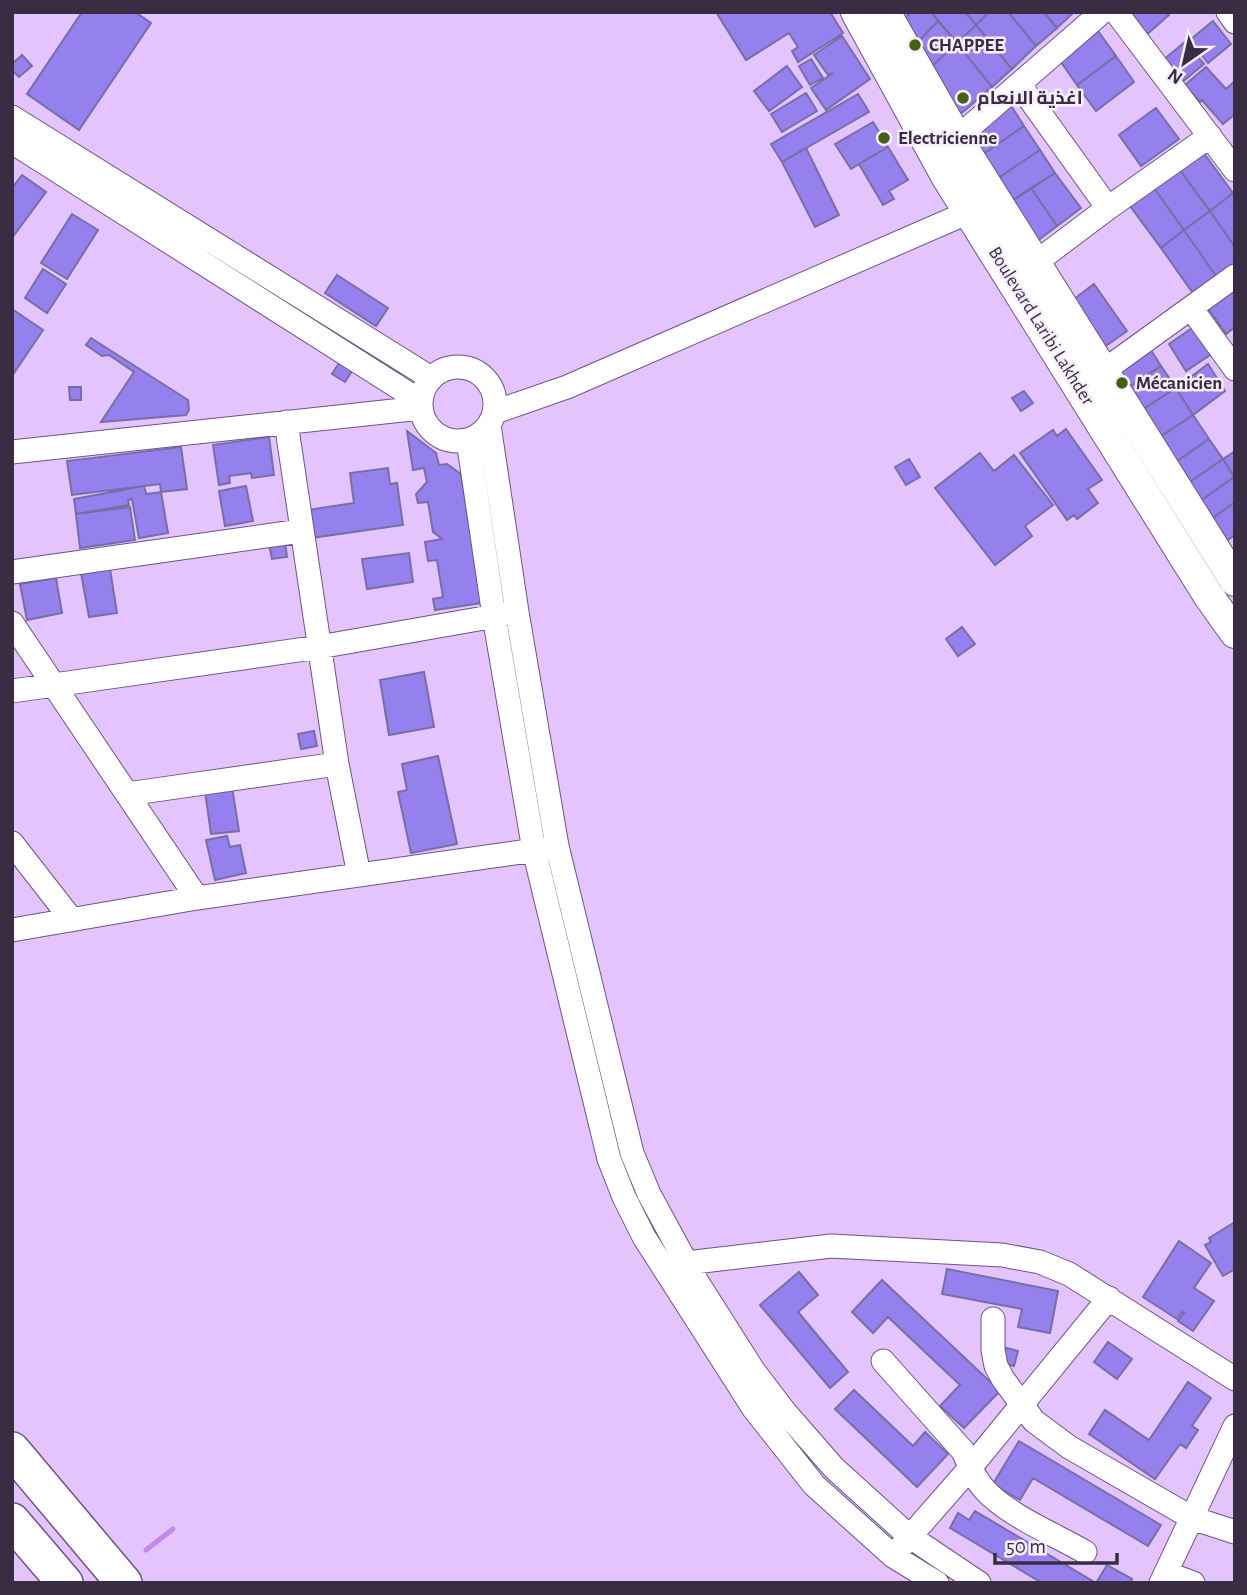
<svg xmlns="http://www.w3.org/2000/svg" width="1247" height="1595" font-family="'Alegreya Sans',Cairo,sans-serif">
<rect width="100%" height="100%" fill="#e3c4fc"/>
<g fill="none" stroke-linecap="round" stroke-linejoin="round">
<path stroke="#c387ee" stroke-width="5" d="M146 1550 173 1529"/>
</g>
<path fill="#9581ee" stroke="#766fa6" stroke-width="2" d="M82 12H135L151 23 79 130 27 94Z
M716 12H830L843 33 798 62 792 51 798 47 789 33 746 60Z
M911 12H931L938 21 915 45 901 21Z
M931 12H965L976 25 957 43Z
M965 12H989L976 25Z
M989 12H1008L1036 46 1012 69 976 25Z
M1008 12H1044L1057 28 1036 46Z
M1044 12H1074L1057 28Z
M1124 12H1166L1169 15 1145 36Z
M938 21 957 43 929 69 915 45Z
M1213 21 1231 44 1208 63 1190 40Z
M1093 24 1116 56 1077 85 1056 55Z
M976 25 1012 69 992 87 957 43Z
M842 36 870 79 826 110 811 88 833 73 828 75 814 55Z
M1185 42 1204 64 1180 84 1162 61Z
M957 43 992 87 957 117 929 69Z
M22 55 32 66 19 77 12 70V64Z
M1116 56 1134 82 1096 111 1077 85Z
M811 59 823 78 810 85 799 66Z
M787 66 802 87 769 111 754 91Z
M1206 67 1226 89 1235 81V114L1223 124 1202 100 1200 102 1185 85Z
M806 93 817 111 782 132 771 114Z
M858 94 869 112 782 162 771 144Z
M1010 104 1024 126 976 159 962 137Z
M1156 108 1179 139 1141 166 1119 135Z
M873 122 888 147 851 169 835 144Z
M1024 126 1040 150 991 183 976 159Z
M888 147 908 180 889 191 894 199 883 205 859 164Z
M806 148 839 215 815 227 782 162Z
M1040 150 1055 173 1006 205 991 183Z
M1203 152 1233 193 1210 211 1179 169Z
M1179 169 1210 211 1184 230 1154 188Z
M1055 173 1081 208 1057 226 1031 188Z
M22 175 46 192 12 238V188Z
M1031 188 1057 226 1032 245 1006 205Z
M1154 188 1184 230 1161 248 1130 206Z
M1233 193 1235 196V247L1210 211Z
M1210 211 1235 247V267L1218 279 1184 230Z
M72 214 98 230 67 279 41 263Z
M1184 230 1218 279 1195 296 1161 248Z
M43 269 66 284 47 313 25 298Z
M337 275 388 308 376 326 325 293Z
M1094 284 1127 331 1097 352 1066 305Z
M1235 288V327L1226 334 1208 308Z
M12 309 43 330 12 376Z
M1201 322 1219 349 1186 371 1169 344Z
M91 338 188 400 189 410 186 415 101 422 134 372 109 355 102 356 86 345Z
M1147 344 1161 366 1120 393 1107 372Z
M339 363 352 371 345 382 332 374Z
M1208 364 1225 391 1193 415 1176 388Z
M1161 366 1176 388 1134 415 1120 393Z
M69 387H81V400H70Z
M1176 388 1193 415 1151 443 1134 415Z
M1024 391 1033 403 1021 411 1012 398Z
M1193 415 1209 439 1167 468 1151 443Z
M1066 429 1102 480 1088 489 1098 503 1077 519 1074 515 1067 520 1020 453 1053 430 1057 436Z
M407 431 436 453 439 465 447 464 461 474 482 603 435 610 433 599 443 597 437 560 428 561 425 542 442 539 433 532 428 502 418 503 416 494 427 482 424 468 413 470Z
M269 437 274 475 252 478 251 473 229 476 230 483 219 485 213 445Z
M1209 439 1223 459 1180 489 1167 468Z
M181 447 187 489 161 492 160 484 72 495 67 461Z
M1235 451V476L1234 477 1223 459Z
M980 453 994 471 1014 455 1053 505 1025 526 1032 536 995 565 935 488Z
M909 459 920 477 906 485 895 467Z
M1223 459 1234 477 1192 507 1180 489Z
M388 468 390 484 397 483 403 525 311 538 307 510 354 503 350 473Z
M1234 477 1235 502 1203 525 1192 507Z
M144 486 146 494 161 492 168 533 139 538 132 499 128 500 129 505 76 514 74 499Z
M246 486 253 521 225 526 219 491Z
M1235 502V535L1217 547 1203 525Z
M130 507 135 540 80 548 76 514Z
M285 542 287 557 272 559 269 544Z
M409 553 413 582 367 589 362 559Z
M110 569 117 613 89 617 81 573Z
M56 578 62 613 27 620 20 584Z
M962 627 975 644 958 656 946 639Z
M424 672 434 727 389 735 380 680Z
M314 731 317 746 301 749 298 734Z
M438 756 457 844 411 853 398 792 407 790 402 764Z
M232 787 239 831 211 834 205 791Z
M227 836 230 847 240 845 246 873 215 880 206 840Z
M1235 1222V1269L1223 1276 1205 1245 1211 1242 1209 1238Z
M1179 1241 1211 1263 1194 1288 1214 1301 1193 1331 1178 1321 1184 1313 1182 1312 1177 1319 1143 1297Z
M947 1269 1058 1291 1050 1333 1018 1327 1022 1309 942 1294Z
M799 1272 818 1295 798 1312 848 1372 830 1388 760 1305Z
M882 1280 1000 1391 964 1428 940 1406 960 1385 888 1317 873 1333 852 1312Z
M1108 1342 1132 1359 1117 1379 1094 1362Z
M1003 1347 1018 1351 1014 1366 999 1362Z
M1188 1382 1211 1398 1192 1426 1198 1430 1186 1448 1180 1444 1155 1479 1089 1434 1105 1410 1149 1440Z
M854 1390 913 1446 925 1432 948 1454 917 1487 835 1409Z
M1019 1441 1161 1525 1148 1546 1033 1478 1020 1500 993 1484Z
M975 1511 1096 1583H1042L950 1528 958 1513 969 1520Z
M1107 1565 1132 1579 1130 1583H1096Z"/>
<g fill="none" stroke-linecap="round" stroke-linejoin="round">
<g stroke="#6f5385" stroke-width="25">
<path id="minor" d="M1116 12 1235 170
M1228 12 1235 22
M1019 84 1108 208
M12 117 431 378
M957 138 1102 12
M12 142 420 401
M1035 263 1108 208 1210 136
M1191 308 1235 369
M421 404a37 37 0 1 1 74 0a37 37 0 1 1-74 0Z
M1102 372 1235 276
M495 412 567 387 969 212
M286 422 337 764 359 875
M489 425 517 612 557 846 632 1153 649 1194 694 1277 753 1370 785 1412 834 1468 909 1536 979 1583
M468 440 494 616 534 850 609 1159 624 1197 644 1237 754 1409 814 1485 893 1556 937 1583
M12 452 421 408
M12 572 301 531
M12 623 197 898
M12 691 319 647 507 614
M127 794 337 764
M12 843 72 920
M12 930 197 898 549 848
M675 1266 686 1263 831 1246 1002 1255 1040 1262 1069 1274 1235 1379
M993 1319V1350L996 1366 1003 1379 1034 1421 1069 1447 1192 1518 1235 1532
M883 1361 963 1451C969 1465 975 1479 985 1490 1009 1516 1054 1534 1085 1552
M900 1548 970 1468 1109 1298
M1166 1573 1193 1583
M1161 1583 1235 1426"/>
</g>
<g stroke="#6f5385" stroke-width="32">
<path id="major" d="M856 12 946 176 1208 595 1235 633
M885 12 957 138 1235 581"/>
</g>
<g stroke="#6f5385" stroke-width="38">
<path id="highway" d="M12 1450 124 1583
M12 1521 65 1583"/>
</g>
<use href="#minor" stroke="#fff" stroke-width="23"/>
<use href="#major" stroke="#fff" stroke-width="30"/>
<use href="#highway" stroke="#fff" stroke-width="35"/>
</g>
<g fill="#426115" stroke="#f6f0fc" stroke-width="2.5">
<circle cx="915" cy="45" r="7"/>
<circle cx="963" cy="98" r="7"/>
<circle cx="884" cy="138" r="7"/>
<circle cx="1122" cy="383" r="7"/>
</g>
<g text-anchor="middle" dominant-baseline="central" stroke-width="5" stroke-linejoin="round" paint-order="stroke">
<g font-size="19" font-weight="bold" fill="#3a2d43" stroke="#f6f0fc" text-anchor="start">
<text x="929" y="45">CHAPPEE</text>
<text x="977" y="98">اغذية الانعام</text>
<text x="898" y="138">Electricienne</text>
<text x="1136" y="383">Mécanicien</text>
</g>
<g font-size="19" fill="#3a2d43" stroke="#f6f0fc">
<text transform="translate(1041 326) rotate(58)">Boulevard Laribi Lakhder</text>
</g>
</g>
<rect width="1247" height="1595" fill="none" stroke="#3a2d43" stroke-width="28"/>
<g transform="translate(1184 63) rotate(214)" stroke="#f6f0fc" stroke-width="5" paint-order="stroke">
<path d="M0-5L12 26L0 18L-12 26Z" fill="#3a2d43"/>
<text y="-10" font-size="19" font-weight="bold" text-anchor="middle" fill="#3a2d43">N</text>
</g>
<path d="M995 1553v10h122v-10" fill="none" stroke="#3a2d43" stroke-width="3.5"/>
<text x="1006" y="1553" font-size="21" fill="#3a2d43" stroke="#f6f0fc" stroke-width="5" paint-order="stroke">50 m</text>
</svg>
